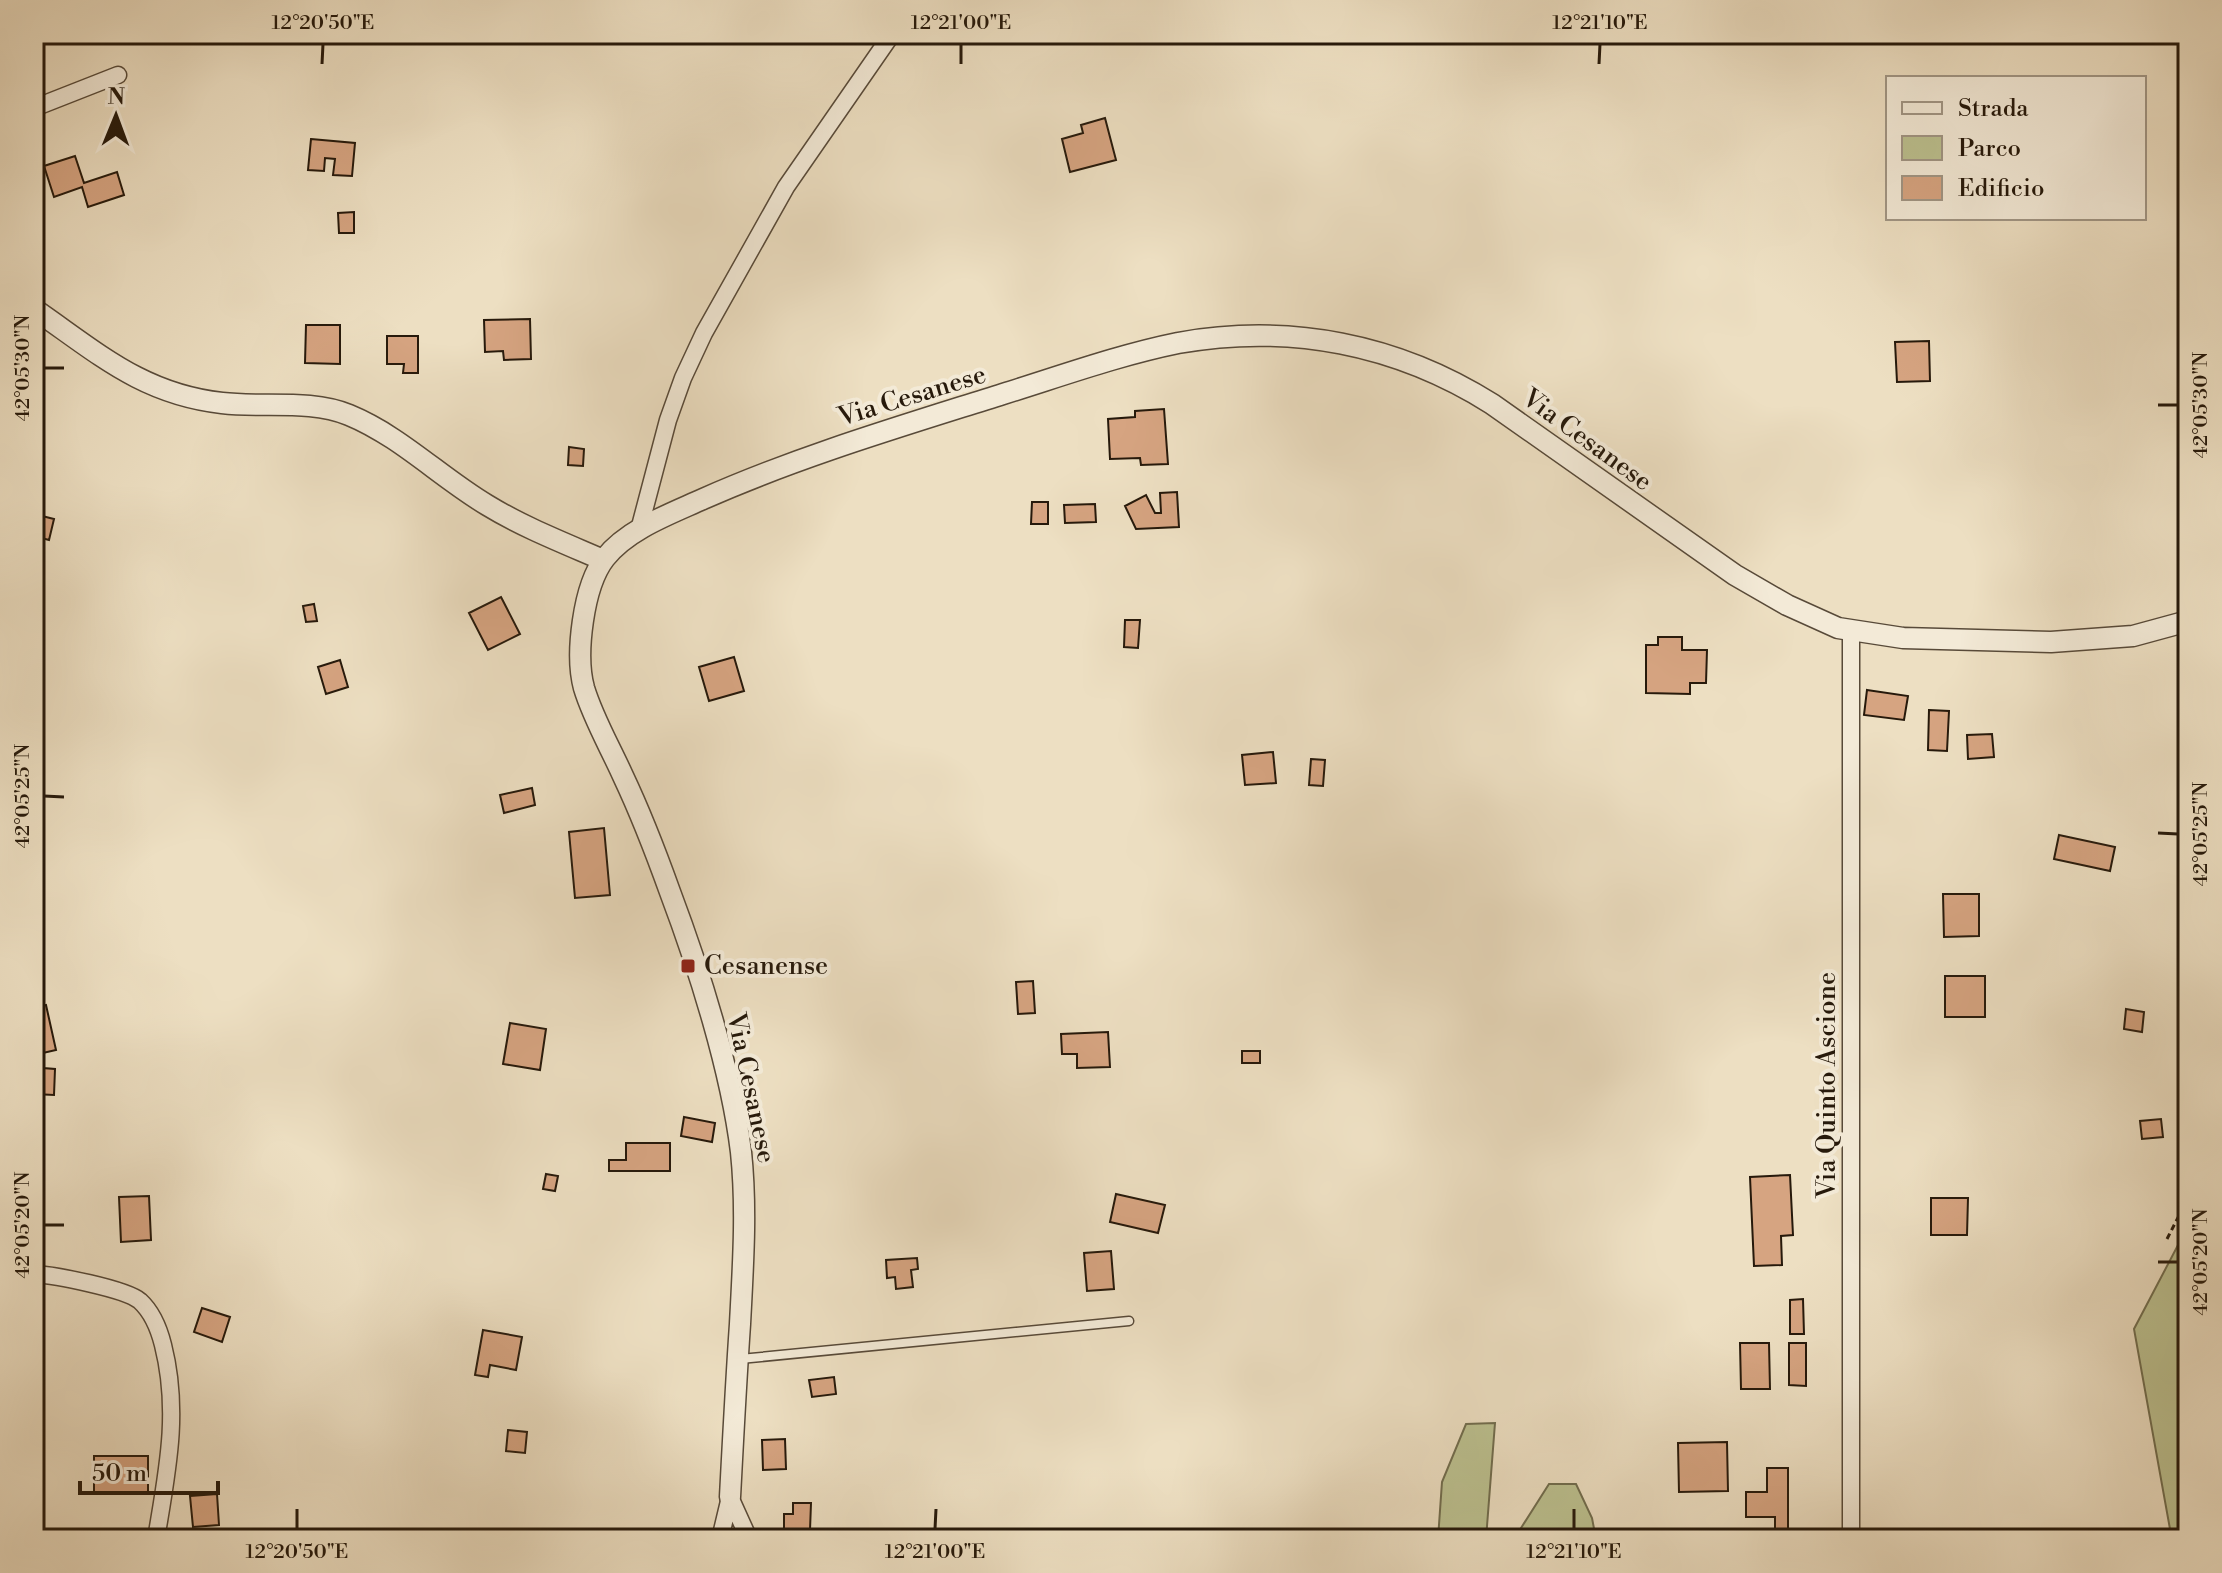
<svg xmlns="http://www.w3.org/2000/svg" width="2222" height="1573" font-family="'Libre Bodoni',serif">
<rect width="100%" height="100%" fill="#eddfc2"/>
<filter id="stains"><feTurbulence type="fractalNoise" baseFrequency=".0025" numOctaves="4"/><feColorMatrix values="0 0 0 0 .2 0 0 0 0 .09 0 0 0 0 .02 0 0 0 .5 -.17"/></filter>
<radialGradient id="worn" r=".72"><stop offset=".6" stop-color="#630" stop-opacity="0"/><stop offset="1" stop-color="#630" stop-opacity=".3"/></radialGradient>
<path fill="#bcc190" stroke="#716d4e" stroke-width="2" d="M2188 1226V1539H2164L2170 1529 2134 1329Z
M1495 1423 1486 1539H1438L1442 1482 1466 1424Z
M1549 1484H1576L1592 1518 1596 1539H1514Z"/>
<path fill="#d6a481" stroke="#26190b" stroke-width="2" d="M1105 118 1116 160 1070 172 1062 139 1083 133 1081 125Z
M311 139 355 143 352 176 333 175 335 159 325 158 324 171 308 170Z
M75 156 84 183 117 172 124 195 88 207 82 187 54 197 44 166Z
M354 212V233H339L338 213Z
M530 319 531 359 504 360 503 351 485 352 484 320Z
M306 325H340V364L305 363Z
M387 336H418V373H403L404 364H387Z
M1929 341 1930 381 1897 382 1895 342Z
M1164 409 1168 464 1141 465 1140 458 1110 459 1108 419 1135 417V411Z
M569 447 584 449 583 466 568 465Z
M1177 492 1179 527 1136 529 1125 506 1146 495 1155 513H1161L1160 493Z
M1032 502H1048V524H1031Z
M1095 504 1096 522 1065 523 1064 505Z
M38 515 54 519 49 540 34 536Z
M501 597 520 634 488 650 469 613Z
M314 604 317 621 306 622 303 606Z
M1125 620H1140L1138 648 1124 647Z
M1658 637H1682V650H1707L1706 683H1690V694L1646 693V645H1658Z
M734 657 744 691 709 701 699 667Z
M340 660 348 687 326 694 318 667Z
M1867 690 1908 696 1904 720 1864 715Z
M1929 710 1949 711 1947 751 1928 750Z
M1992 734 1994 757 1968 759 1967 735Z
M1273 752 1276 783 1245 785 1242 755Z
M1311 759 1325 760 1323 786 1309 785Z
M532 788 535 805 504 813 500 795Z
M604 828 610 895 575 898 569 832Z
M2059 835 2115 847 2110 871 2054 859Z
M1943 894H1979V936L1944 937Z
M1945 976H1985V1017H1945Z
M1033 981 1035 1013 1018 1014 1016 982Z
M46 1005 56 1050 34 1055V1008Z
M2126 1009 2144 1012 2142 1032 2124 1029Z
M510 1023 546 1029 540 1070 503 1064Z
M1108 1032 1110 1067 1077 1068V1054H1062L1061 1034Z
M1242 1051H1260V1063H1242Z
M34 1057 43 1058V1068L55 1069 54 1095 34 1094Z
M684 1117 715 1123 712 1142 681 1136Z
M2161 1119 2163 1137 2142 1139 2140 1121Z
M626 1143H670V1171H609V1160H626Z
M546 1174 558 1176 555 1191 543 1189Z
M1790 1175 1793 1235 1781 1236 1782 1265 1754 1266 1750 1177Z
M1116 1194 1165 1205 1158 1233 1110 1222Z
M149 1196 151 1240 121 1242 119 1197Z
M1931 1198H1968L1967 1235H1931Z
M1111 1251 1114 1289 1087 1291 1084 1253Z
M917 1258 918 1269 911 1270 913 1287 896 1289 895 1277 887 1278 886 1260Z
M1803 1299 1804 1334H1790V1300Z
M202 1308 230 1317 222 1342 194 1332Z
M483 1330 522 1337 516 1370 490 1365 488 1377 475 1375Z
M1740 1343H1769L1770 1389H1741Z
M1789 1343H1806V1386L1789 1385Z
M834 1377 836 1394 812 1397 809 1380Z
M508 1430 527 1432 525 1453 506 1451Z
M785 1439 786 1469 763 1470 762 1440Z
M1727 1442 1728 1491 1679 1492 1678 1443Z
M94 1456H148V1493H94Z
M1767 1468H1788V1539H1775V1517H1746V1492H1767Z
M217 1494 219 1525 193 1527 190 1496Z
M793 1503H811L810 1530H784V1514H793Z"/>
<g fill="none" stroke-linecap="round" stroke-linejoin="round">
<g stroke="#584a39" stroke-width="11">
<path id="service" d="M740 1359 1129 1321"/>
</g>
<g stroke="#584a39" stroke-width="19">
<path id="minor" d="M34 108 118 75
M639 530 668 420 683 378 704 333 786 187 892 34
M1851 631V1539
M34 1274C55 1275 126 1289 140 1301 152 1312 159 1329 163 1345 180 1412 167 1472 156 1539
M730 1497 749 1539
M720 1539 730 1497"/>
</g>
<g stroke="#584a39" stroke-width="23">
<path id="tertiary" d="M34 309C98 353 142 394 222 403 264 408 310 399 349 415 400 436 440 477 487 505 523 527 564 543 603 560
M730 1497C733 1440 736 1382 740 1324 743 1266 747 1209 741 1152 731 1070 699 969 670 892 656 853 641 814 623 776 610 747 593 718 584 688 575 655 583 586 605 558 628 529 670 514 703 499 800 456 902 426 1003 394 1061 376 1119 355 1178 343 1289 323 1397 344 1492 404L1735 575 1787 605 1838 628 1903 638 2051 642 2133 636 2188 621"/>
</g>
<path stroke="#26190b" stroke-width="3" stroke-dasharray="6 4" stroke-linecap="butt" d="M2167 1239 2188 1198"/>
<use href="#service" stroke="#f3ead7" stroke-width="8"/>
<use href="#minor" stroke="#f3ead7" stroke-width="16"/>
<use href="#tertiary" stroke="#f3ead7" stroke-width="20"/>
</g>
<path fill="none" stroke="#26190b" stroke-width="3" d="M322 64 323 44M961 64V44M1599 64 1600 44M44 368H64M2158 405H2178M44 796 64 797M2158 833 2178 834M44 1225H64M2158 1262H2178M297 1529V1509M935 1529 936 1509M1574 1529V1509"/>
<rect fill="#8f2418" stroke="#f3ead7" stroke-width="3" x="680" y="958" width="16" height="16" rx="4"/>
<g text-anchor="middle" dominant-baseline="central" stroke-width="8" stroke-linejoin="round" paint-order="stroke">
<g font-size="26" fill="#26190b" stroke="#f3ead7">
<text transform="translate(912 396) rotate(-17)">Via Cesanese</text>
<text transform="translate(1587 440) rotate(36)">Via Cesanese</text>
<text transform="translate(1827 1085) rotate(-90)">Via Quinto Ascione</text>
<text transform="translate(751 1088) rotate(78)">Via Cesanese</text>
</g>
<g font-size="26" fill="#26190b" stroke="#f3ead7" text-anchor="start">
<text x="704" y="966">Cesanense</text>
</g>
</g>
<rect width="2222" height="1573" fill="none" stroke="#eddfc2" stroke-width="88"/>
<rect x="1886" y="76" width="260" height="144" fill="#f3ead7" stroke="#a19685" stroke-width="2"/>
<rect x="1902" y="102" width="40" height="12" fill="#f3ead7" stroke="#a19685" stroke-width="2"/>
<text x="1958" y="116" font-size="24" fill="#26190b">Strada</text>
<rect x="1902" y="136" width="40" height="24" fill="#bcc190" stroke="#a19685" stroke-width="2"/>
<text x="1958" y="156" font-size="24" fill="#26190b">Parco</text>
<rect x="1902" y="176" width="40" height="24" fill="#d6a481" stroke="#a19685" stroke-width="2"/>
<text x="1958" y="196" font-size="24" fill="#26190b">Edificio</text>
<g transform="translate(116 116) rotate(1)" stroke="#f3ead7" stroke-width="6" paint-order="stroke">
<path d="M0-6L14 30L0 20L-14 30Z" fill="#26190b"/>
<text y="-12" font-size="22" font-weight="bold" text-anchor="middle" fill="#26190b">N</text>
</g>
<path d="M80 1481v12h138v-12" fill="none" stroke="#26190b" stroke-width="4"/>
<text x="92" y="1481" font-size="24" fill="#26190b" stroke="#f3ead7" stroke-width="6" paint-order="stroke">50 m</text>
<rect x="44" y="44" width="2134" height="1485" fill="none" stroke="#26190b" stroke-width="3"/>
<g font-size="20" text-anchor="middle" fill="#26190b">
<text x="323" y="29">12°20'50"E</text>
<text x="961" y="29">12°21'00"E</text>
<text x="1600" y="29">12°21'10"E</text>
<text transform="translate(22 368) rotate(-90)" y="7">42°05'30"N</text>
<text transform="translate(2200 405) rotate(-90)" y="7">42°05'30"N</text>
<text transform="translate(22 796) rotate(-90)" y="7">42°05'25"N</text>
<text transform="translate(2200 834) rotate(-90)" y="7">42°05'25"N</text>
<text transform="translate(22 1225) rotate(-90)" y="7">42°05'20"N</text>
<text transform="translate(2200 1262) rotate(-90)" y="7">42°05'20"N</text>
<text x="297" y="1558">12°20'50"E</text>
<text x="935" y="1558">12°21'00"E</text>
<text x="1574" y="1558">12°21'10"E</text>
</g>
<rect width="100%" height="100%" filter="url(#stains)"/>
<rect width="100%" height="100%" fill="url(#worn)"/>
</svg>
